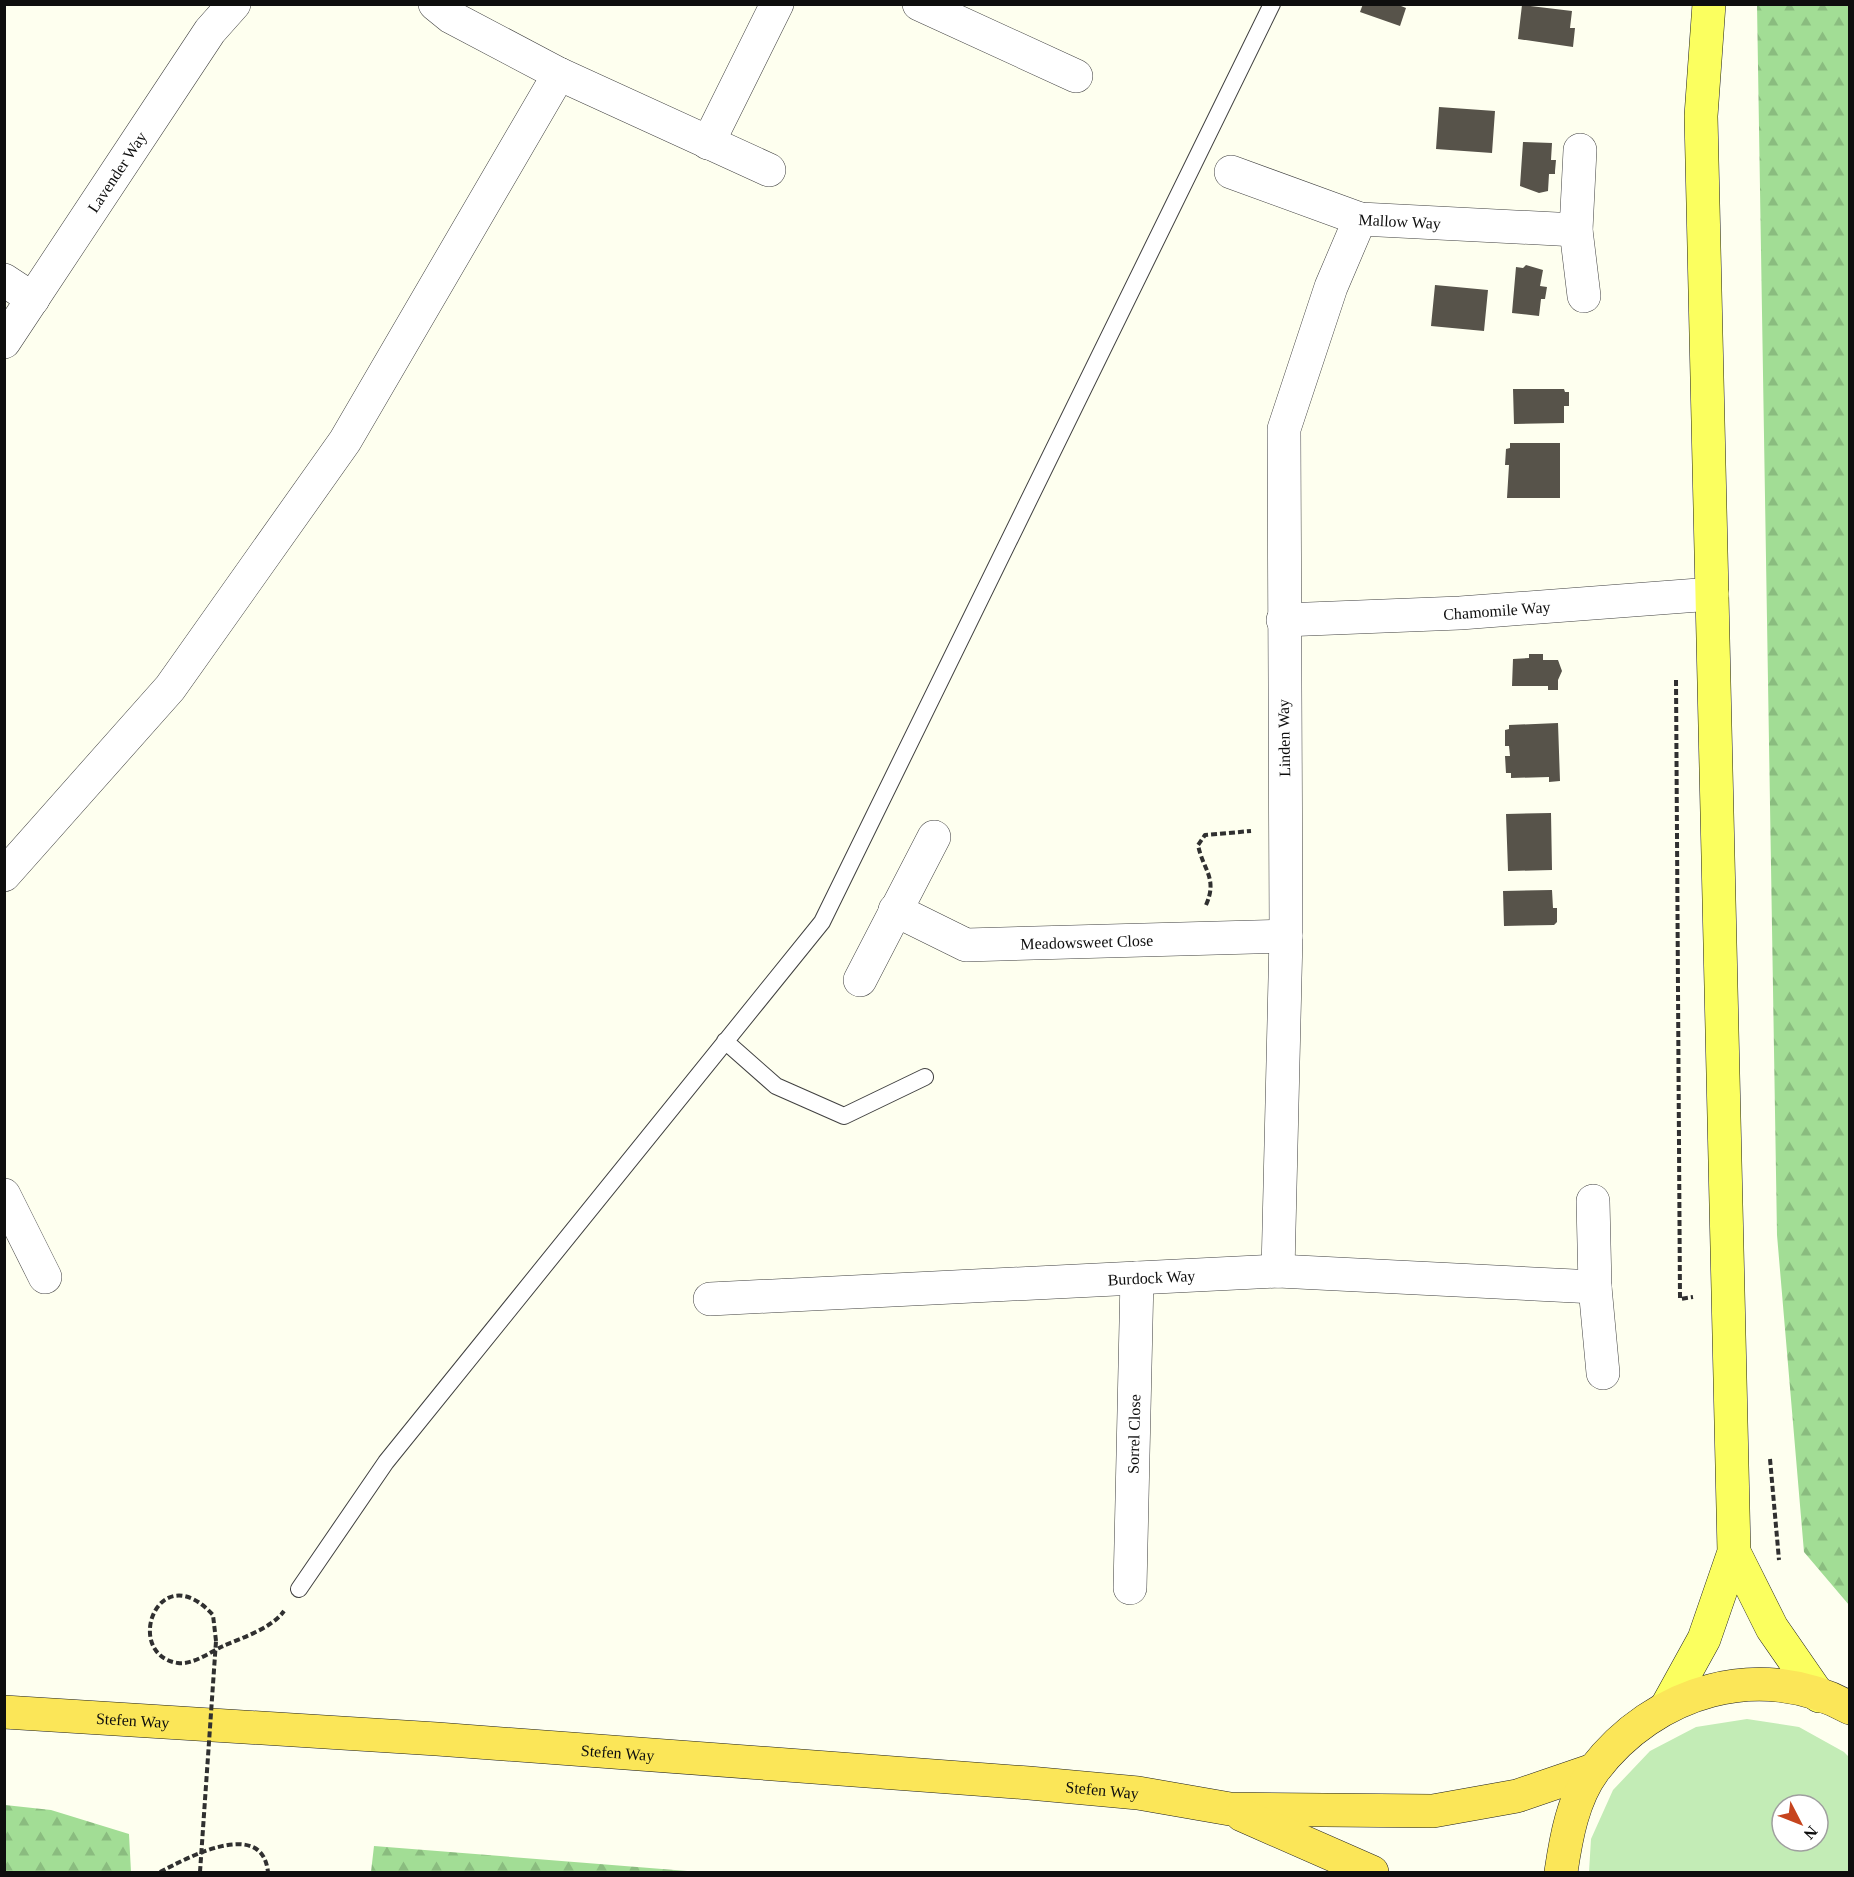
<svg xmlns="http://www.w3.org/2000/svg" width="1854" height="1877" font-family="'Times New Roman',serif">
<defs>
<pattern id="forest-firs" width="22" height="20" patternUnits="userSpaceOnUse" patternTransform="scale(1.5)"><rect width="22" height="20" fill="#a2dd95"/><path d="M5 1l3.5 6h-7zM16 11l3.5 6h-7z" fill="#8abc7f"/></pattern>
</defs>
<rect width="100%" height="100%" fill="#feffef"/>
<path fill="#c3ecb6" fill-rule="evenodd" d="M1747 1719 1799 1727 1844 1752 1849 1757V1872H1589L1591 1839 1613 1790 1650 1751 1696 1727ZM1782 1805H1818V1841H1782Z"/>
<path fill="url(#forest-firs)" d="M1757 5H1849V1605L1804 1552 1777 1235Z
M5 1805 51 1810 129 1834 131 1872H5Z
M374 1846 700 1872H371Z"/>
<path fill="#57534a" d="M1363 4H1396L1406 8 1400 26 1360 12Z
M1522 5 1572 11 1570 28H1575L1573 47 1518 39Z
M1439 107 1495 111 1492 153 1436 149Z
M1523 142 1552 143 1551 160H1556L1555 171V174H1549L1548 191 1539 193 1520 186Z
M1526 265 1543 270 1540 286 1547 287 1545 299H1541L1539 316 1512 313 1516 267 1523 268Z
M1435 285 1488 290 1484 331 1431 326Z
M1513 389H1564L1565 392H1569V406H1564V423L1514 424Z
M1510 443H1560V498H1507L1509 465H1505L1506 449 1510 448Z
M1529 654H1543V660H1558L1562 671 1558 680V690H1548V686H1512L1513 659 1529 658Z
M1558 723 1560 781 1549 782V777L1511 778V773H1506L1505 756H1510L1509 746H1505V730L1509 729V725Z
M1551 813 1552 870 1508 871 1506 814Z
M1552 890 1553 908H1557V922L1554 925 1504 926 1503 891Z"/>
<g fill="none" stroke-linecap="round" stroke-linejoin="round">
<g stroke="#414141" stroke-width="18">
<path id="service" d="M725 1041 776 1086 844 1116 925 1077
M299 1589 386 1462 822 922 1272 4"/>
</g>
<g stroke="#414141" stroke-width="34">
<g id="minor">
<path d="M435 4 451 17 559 74 769 170"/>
<path d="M919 4 1076 76"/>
<path d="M708 143 777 4"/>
<path d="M1580 150 1576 230 1584 296"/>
<path id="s1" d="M1231 172 1360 219 1576 230"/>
<path d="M4 280 33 299"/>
<path id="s2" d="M4 342 210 31 234 4"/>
<path id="s3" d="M1283 620 1460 613 1712 594"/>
<path d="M4 875 170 688 345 441 559 74"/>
<path id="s4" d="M895 910 966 945 1286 936"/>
<path d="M860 980 934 837"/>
<path d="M4 1195 45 1277"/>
<path d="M1593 1201 1595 1287 1603 1373"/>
<path d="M1278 1271 1286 936 1284 429 1331 287 1360 219"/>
<path id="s5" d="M710 1299 1278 1271 1595 1287"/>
<path id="s6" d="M1130 1588 1137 1278"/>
</g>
</g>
<g stroke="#1f1f1f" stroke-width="34">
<path id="primary" d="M1734 1552 1772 1628 1819 1696
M1667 1706 1704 1639 1734 1552 1701 116 1709 4"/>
</g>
<g stroke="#1f1f1f" stroke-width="34">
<g id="trunk">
<path id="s7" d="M4 1712 437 1739 1029 1783 1138 1793 1230 1809 1433 1811 1517 1796 1593 1770"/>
<path d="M1242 1815 1372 1872"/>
<path d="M1561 1872C1566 1838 1573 1798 1594 1770 1654 1691 1760 1658 1850 1708"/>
</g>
</g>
<path stroke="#303030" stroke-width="4" stroke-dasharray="6 3" stroke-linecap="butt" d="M1676 680 1680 1299 1693 1297
M1206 905C1218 878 1203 870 1198 845L1205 835 1251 831
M1770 1459 1779 1560
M216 1641 213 1615C158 1554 122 1655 178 1663 192 1665 209 1653 221 1647 241 1638 271 1629 284 1611
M160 1872C187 1858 262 1817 268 1872"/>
<use href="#service" stroke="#fff" stroke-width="16"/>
<use href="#minor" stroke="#fff" stroke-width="33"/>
<use href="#primary" stroke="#fbff5f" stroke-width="33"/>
<use href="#trunk" stroke="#fbe658" stroke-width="33"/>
<path stroke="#303030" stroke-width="4" stroke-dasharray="6 3" stroke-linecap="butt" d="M200 1872 216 1641"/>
</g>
<g text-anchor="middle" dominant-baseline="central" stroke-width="6" stroke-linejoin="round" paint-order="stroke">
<g font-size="16" fill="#0e0e0e" stroke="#fff">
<text stroke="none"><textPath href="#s2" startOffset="204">Lavender Way</textPath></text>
<text stroke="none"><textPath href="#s1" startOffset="177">Mallow Way</textPath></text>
<text stroke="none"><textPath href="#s3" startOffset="214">Chamomile Way</textPath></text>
<text transform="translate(1284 738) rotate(-91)">Linden Way</text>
<text stroke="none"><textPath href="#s4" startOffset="200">Meadowsweet Close</textPath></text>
<text stroke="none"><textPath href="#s5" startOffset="442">Burdock Way</textPath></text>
<text stroke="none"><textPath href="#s6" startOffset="154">Sorrel Close</textPath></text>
<text stroke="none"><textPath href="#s7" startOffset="129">Stefen Way</textPath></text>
<text stroke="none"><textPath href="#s7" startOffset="615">Stefen Way</textPath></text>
<text stroke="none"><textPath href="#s7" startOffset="1101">Stefen Way</textPath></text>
</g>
</g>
<rect width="1854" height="1877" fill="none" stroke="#0e0e0e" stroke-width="12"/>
<g transform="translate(1800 1823) rotate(132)"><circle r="28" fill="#ffffff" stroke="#9f9f9f" stroke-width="1.5"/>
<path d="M0-4.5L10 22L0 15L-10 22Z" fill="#c6441e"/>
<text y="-9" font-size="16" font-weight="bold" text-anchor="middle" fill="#0e0e0e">N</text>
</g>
</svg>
